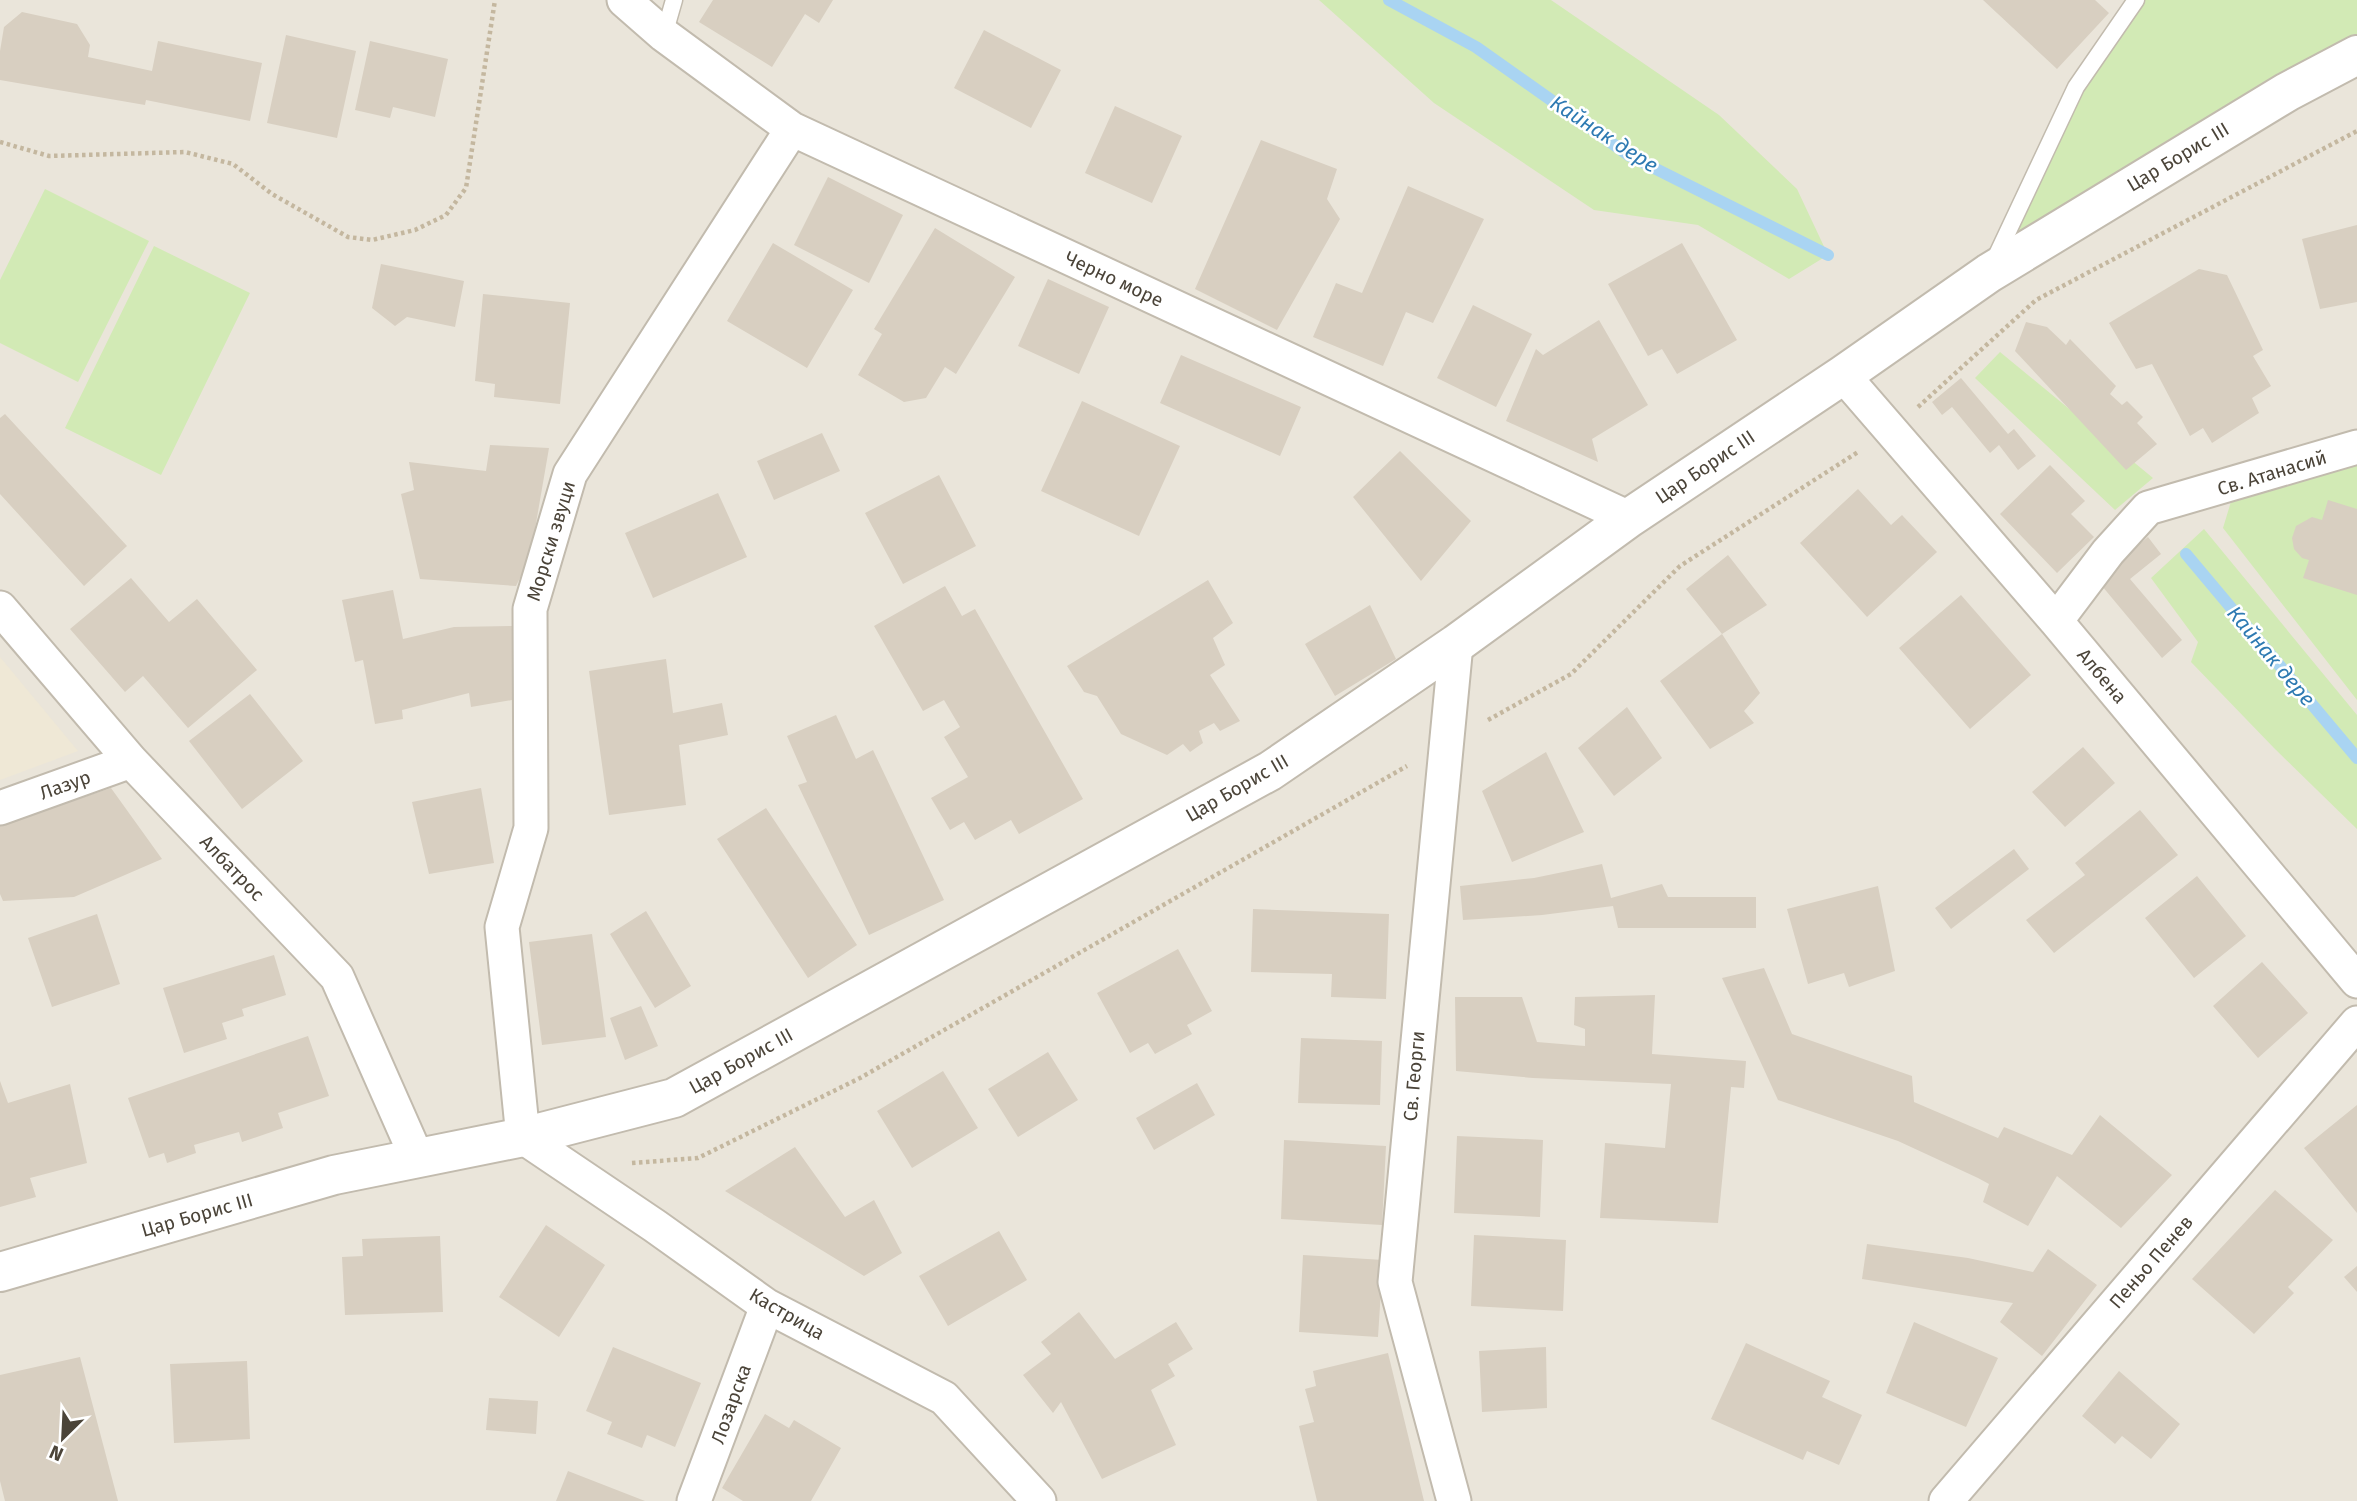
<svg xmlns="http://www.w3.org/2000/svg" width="2357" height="1501" font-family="'Fira Sans',sans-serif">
<rect width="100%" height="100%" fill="#f6f3ec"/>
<path fill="#eae5da" d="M0 0H2357V1501H0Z"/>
<path fill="#efe8d6" d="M0 657 78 751 0 780Z"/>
<path fill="#d2eab5" d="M1319 0H1551L1719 115 1797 189 1828 255 1789 279 1698 225 1594 210 1434 103Z
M2136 0H2357V55L1989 273 2076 87Z
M45 189 149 241 78 382 0 343V280Z
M154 246 250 293 161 475 65 428Z
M2000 352 2153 478 2115 510 1975 378Z
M2357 458V700L2223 528 2233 495Z
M2204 529 2357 715V829L2274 748 2191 662 2198 642 2151 578Z"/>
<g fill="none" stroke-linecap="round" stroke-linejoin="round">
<path stroke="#a9d4f2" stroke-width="12" d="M1389 0 1476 47 1630 156 1828 255
M2186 554 2357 758"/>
</g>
<path fill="#d8cfc1" d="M713 0H833L819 23 805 14 772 67 699 22Z
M1983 0H2095L2109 13 2057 69Z
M22 12 77 24 90 45 88 57 152 71 158 41 262 63 250 121 146 100 145 105 0 80V51L4 27Z
M984 30 1061 70 1031 128 954 88Z
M286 35 356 51 337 138 267 123Z
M370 41 448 59 435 117 393 107 390 118 355 110Z
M1115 106 1182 136 1152 203 1085 173Z
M1261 140 1337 169 1327 199 1340 219 1277 330 1195 289Z
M828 177 903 215 869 283 794 245Z
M1408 186 1484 219 1433 323 1406 312 1383 366 1313 337 1336 283 1362 293Z
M2357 225V302L2320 309 2302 239Z
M935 228 1015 277 956 374 945 367 926 398 904 402 858 375 882 334 874 329Z
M773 243 853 290 807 368 727 321Z
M1682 243 1737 340 1677 374 1662 349 1648 356 1608 284Z
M381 264 464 281 455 327 407 317 395 326 372 308Z
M2199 269 2227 275 2263 350 2253 356 2271 386 2252 398 2259 413 2212 443 2203 428 2190 436 2152 364 2136 369 2109 323Z
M1048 279 1109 307 1079 374 1018 346Z
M483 294 570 303 560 404 494 397 495 384 475 381Z
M1473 305 1532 334 1496 407 1437 378Z
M1599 320 1648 405 1592 439 1598 462 1506 421 1536 349 1543 355Z
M2026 322 2047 327 2066 345 2070 339 2116 386 2110 394 2122 405 2127 401 2143 417 2137 423 2157 444 2126 470 2015 351Z
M1181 355 1301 407 1280 456 1160 403Z
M1961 378 2008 434 2014 429 2036 456 2018 470 1999 445 1990 453 1952 407 1942 415 1932 402Z
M1082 401 1180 446 1139 536 1041 491Z
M5 414 127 546 84 586 0 494V418Z
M822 433 840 471 774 500 757 461Z
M490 445 549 448 530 558 516 586 420 579 401 494 414 490 409 462 486 471Z
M1400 451 1471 521 1421 581 1353 497Z
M2050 465 2085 501 2071 514 2094 537 2057 573 2000 514Z
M939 475 976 546 903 584 865 513Z
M1858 489 1891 525 1902 515 1937 552 1867 617 1800 543Z
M718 493 747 557 653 598 625 533Z
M2328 500 2357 509V595L2303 578 2309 560 2302 558 2294 549 2292 538 2296 526 2312 517 2322 520Z
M2148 537 2161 554 2130 579 2182 640 2162 658 2097 580Z
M1728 555 1767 605 1722 634 1686 589Z
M131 578 169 622 197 599 257 670 188 728 143 676 125 692 70 629Z
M1208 580 1233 623 1213 638 1225 665 1210 675 1240 721 1220 731 1214 723 1199 731 1203 743 1190 752 1183 744 1167 755 1121 734 1097 696 1084 692 1067 666Z
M945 586 962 616 975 609 1083 799 1019 834 1011 820 975 840 964 822 950 830 931 798 968 777 944 737 960 727 944 700 923 711 874 626Z
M393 590 403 639 454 627 514 626 512 700 471 707 469 693 402 710 403 719 375 724 363 660 355 662 342 600Z
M1961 595 2031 675 1970 729 1899 648Z
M1370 605 1396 659 1335 696 1305 644Z
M1722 634 1760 693 1744 711 1754 723 1710 749 1660 681Z
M666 659 673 713 722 703 728 735 679 745 686 805 609 815 589 671Z
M250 694 303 761 242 809 189 741Z
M1627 707 1662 758 1614 796 1578 748Z
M836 715 856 759 873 750 944 900 869 935 798 785 807 782 787 736Z
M2083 747 2115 783 2065 827 2032 792Z
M1546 752 1584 832 1512 862 1482 791Z
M111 788 162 859 74 897 3 901 0 894V825Z
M481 788 494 863 429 874 412 802Z
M766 808 857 945 808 978 717 839Z
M2140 810 2178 855 2054 953 2026 920 2085 875 2075 863Z
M2014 849 2029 869 1951 929 1935 908Z
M1602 864 1611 898 1662 884 1668 897H1756V928H1618L1613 906 1542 915 1463 920 1460 886 1534 878Z
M2197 876 2246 936 2194 978 2145 918Z
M1878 886 1895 971 1849 987 1844 973 1808 984 1787 909Z
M1253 909 1389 914 1386 999 1331 997 1332 974 1251 972Z
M646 911 691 986 655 1008 610 934Z
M97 914 120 984 52 1007 28 938Z
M592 934 606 1037 542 1045 529 942Z
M1178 949 1212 1011 1187 1025 1192 1034 1155 1054 1148 1043 1130 1053 1097 993Z
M274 955 286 995 242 1009 244 1016 222 1023 227 1039 184 1053 163 988Z
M2262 962 2308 1013 2258 1058 2213 1006Z
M1764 968 1792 1034 1912 1076 1914 1102 1998 1138 2004 1127 2072 1155 2100 1115 2172 1175 2121 1228 2057 1176 2028 1226 1983 1202 1989 1184 1978 1178 1898 1141 1778 1100 1722 978Z
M1655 995 1652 1054 1746 1061 1744 1088 1731 1087 1718 1223 1600 1218 1605 1143 1665 1148 1671 1084 1533 1078 1456 1071 1455 997H1522L1537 1042 1585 1046V1029L1574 1025 1575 997Z
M641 1006 658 1046 625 1060 610 1018Z
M308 1036 329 1096 278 1113 283 1128 242 1142 239 1132 194 1145 196 1153 167 1163 164 1153 149 1158 128 1098Z
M1301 1038 1382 1041 1380 1105 1298 1103Z
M1048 1052 1078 1100 1018 1137 988 1089Z
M943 1071 978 1128 912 1168 877 1111Z
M0 1081 8 1103 70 1084 87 1163 30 1178 36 1197 0 1207Z
M1197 1083 1215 1115 1154 1150 1136 1118Z
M2357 1105V1213L2304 1148Z
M1457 1136 1543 1140 1540 1217 1454 1213Z
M1284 1140 1386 1146 1382 1225 1281 1219Z
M795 1147 845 1217 874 1200 902 1253 864 1276 725 1191Z
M2275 1190 2333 1240 2288 1287 2294 1293 2254 1334 2192 1279Z
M546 1225 605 1265 559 1337 499 1297Z
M999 1231 1027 1280 948 1326 919 1276Z
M1474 1235 1566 1240 1563 1311 1471 1306Z
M440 1236 443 1312 345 1315 342 1257 363 1256 362 1239Z
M1867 1244 1968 1258 2033 1272 2048 1249 2097 1285 2042 1356 2000 1322 2013 1303 1862 1279Z
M1303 1255 1383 1260 1378 1337 1299 1332Z
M2357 1266V1292L2344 1277Z
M1079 1312 1115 1359 1176 1322 1193 1349 1168 1364 1175 1376 1151 1390 1176 1445 1102 1479 1061 1402 1053 1413 1023 1375 1051 1354 1041 1342Z
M1914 1322 1998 1358 1966 1427 1886 1393Z
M1746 1343 1830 1381 1822 1397 1862 1415 1839 1465 1807 1451 1803 1460 1711 1419Z
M613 1347 701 1383 675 1447 647 1435 642 1448 607 1434 612 1422 586 1411Z
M1546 1347 1547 1408 1482 1412 1479 1351Z
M1388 1353 1424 1501H1317L1299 1426 1314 1422 1305 1389 1316 1386 1313 1371Z
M80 1357 118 1501H5L0 1481V1375Z
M247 1361 250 1439 174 1443 170 1364Z
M2119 1371 2180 1424 2151 1459 2122 1436 2115 1444 2082 1416Z
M489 1398 538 1401 536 1434 486 1430Z
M765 1414 789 1428 794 1420 841 1448 811 1501H743L722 1488Z
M568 1471 645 1501H556Z"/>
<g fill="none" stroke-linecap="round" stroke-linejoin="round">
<g stroke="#c2bbae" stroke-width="19">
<path id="service" d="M664 35 674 0
M1994 261 2076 87 2136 0"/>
</g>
<g stroke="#c2bbae" stroke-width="37">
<path id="minor" d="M624 0 664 35 792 129 1629 518
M792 129 570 474 530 609 531 828 502 927 523 1137 655 1226 767 1306 944 1398 1039 1501
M1843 375 2056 621 2357 981
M0 608 131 761 337 977 417 1158
M2056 621 2108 552 2148 508 2357 447
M0 808 131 761
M694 1501 767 1306
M1454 1501 1395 1282 1456 644
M1946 1501 2357 1023"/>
</g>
<g stroke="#c2bbae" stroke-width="42">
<path id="tertiary" d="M0 1272 334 1175 523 1137 674 1098 1270 771 1456 644 1629 518 1843 375 1989 273 2287 92 2357 55"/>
</g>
<path stroke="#c4b79f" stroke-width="4.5" stroke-dasharray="3.5 3.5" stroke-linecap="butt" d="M0 142 49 156 185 152 233 164 272 194 348 237 372 240 415 230 446 215 466 188 495 0
M1918 407 2036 300 2357 131
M1488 720 1571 674 1680 566 1858 452
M632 1163 698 1158 860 1078 1407 766"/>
<use href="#service" stroke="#fff" stroke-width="16"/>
<use href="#minor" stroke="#fff" stroke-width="33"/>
<use href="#tertiary" stroke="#fff" stroke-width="38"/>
</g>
<g text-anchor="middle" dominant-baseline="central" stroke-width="5" stroke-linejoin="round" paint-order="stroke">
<g font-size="19" fill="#4b4439" stroke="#fff">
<text transform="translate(2178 157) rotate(-31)">Цар Борис III</text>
<text transform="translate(1114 279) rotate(25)">Черно море</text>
<text transform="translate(1705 467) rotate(-34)">Цар Борис III</text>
<text transform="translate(2272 473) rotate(-17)">Св. Атанасий</text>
<text transform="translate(551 541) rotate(-73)">Морски звуци</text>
<text transform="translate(2102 676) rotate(50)">Албена</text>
<text transform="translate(65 785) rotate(-20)">Лазур</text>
<text transform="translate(1237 788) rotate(-30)">Цар Борис III</text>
<text transform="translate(232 868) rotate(46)">Албатрос</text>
<text transform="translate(741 1061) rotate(-29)">Цар Борис III</text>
<text transform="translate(1414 1076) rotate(-85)">Св. Георги</text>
<text transform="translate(197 1215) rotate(-16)">Цар Борис III</text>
<text transform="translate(2151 1262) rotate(-49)">Пеньо Пенев</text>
<text transform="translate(787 1314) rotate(30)">Кастрица</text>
<text transform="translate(731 1404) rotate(-70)">Лозарска</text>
</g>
<g font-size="21" font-style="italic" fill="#2e7ab2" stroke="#fff">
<text transform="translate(1604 134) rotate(33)">Кайнак дере</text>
<text transform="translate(2271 656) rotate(50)">Кайнак дере</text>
</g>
</g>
<g transform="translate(63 1438) rotate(204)" stroke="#ffffff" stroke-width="5" paint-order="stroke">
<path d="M0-5L12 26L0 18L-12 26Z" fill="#4b4439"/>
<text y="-10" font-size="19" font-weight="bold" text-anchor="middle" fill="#4b4439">N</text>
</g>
</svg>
